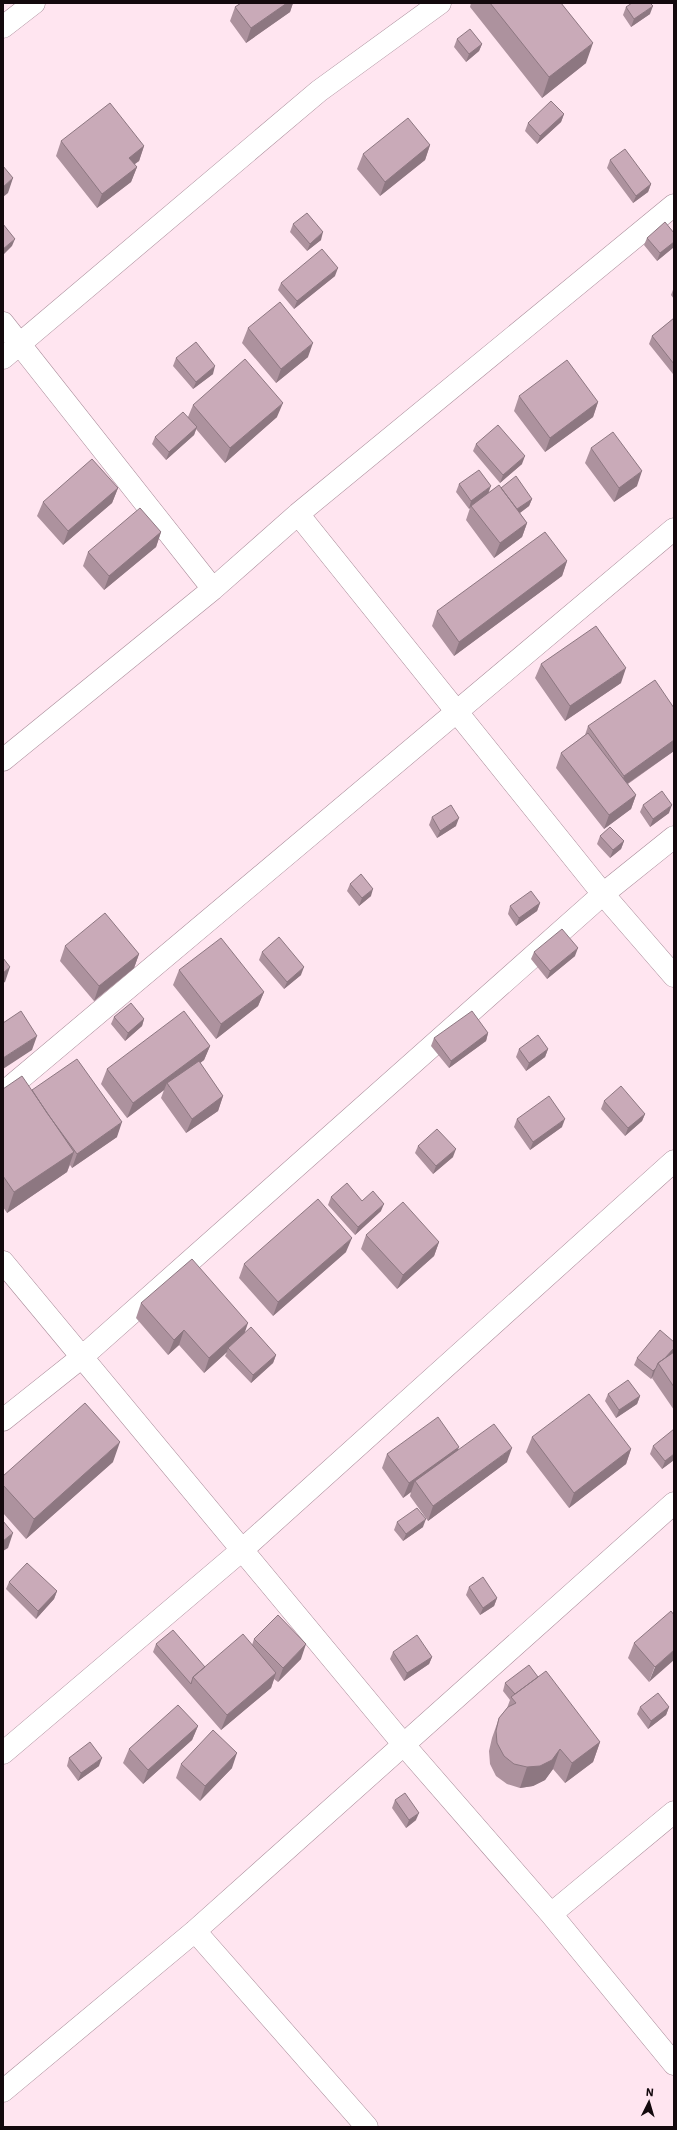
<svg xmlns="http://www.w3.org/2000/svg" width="677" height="2130" font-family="'IBM Plex Sans',sans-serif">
<rect width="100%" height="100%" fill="#ffe5f0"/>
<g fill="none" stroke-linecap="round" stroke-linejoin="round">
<g stroke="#a98b99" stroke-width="23">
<path id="minor" d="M3 27 34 3
M3 323 213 589
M3 358 319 91 440 3
M298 514 603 894 674 976
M3 760 213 589 298 514 674 205
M3 1093 674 529
M3 1262 404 1745 551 1914 674 2064
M3 1420 82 1357 603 894 674 837
M3 1753 242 1550 674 1161
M551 1914 674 1812
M195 1931 367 2127
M3 2091 195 1931 674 1503"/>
</g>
<use href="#minor" stroke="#fff" stroke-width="22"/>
</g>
<path fill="#ad929e" d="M241 3H293L290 12 246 43 230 21 235 7Z
M471 3H561L586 63 542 98 470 7Z
M626 7 650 14 631 27 623 15Z
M457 39 482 44 479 51 466 62 454 47Z
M564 114 561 122 537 144 525 131 528 123Z
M61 141 144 146 139 161 134 164 137 167 131 182 97 208 56 156Z
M430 145 425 160 380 196 357 169 363 154Z
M610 160 651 184 648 192 633 203 607 168Z
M293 224 321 240 307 251 290 232Z
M674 233V247L657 261 644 245 647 238Z
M335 276 294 309 278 290 281 283Z
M674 287V299L671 295Z
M674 318V373L673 374 649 344 652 336Z
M248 328 308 357 276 383 242 343Z
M176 358 213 374 193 389 173 366Z
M519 396 598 402 593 417 545 452 514 411Z
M193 405 277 417 225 463 196 429 194 435 166 460 152 444 155 437 188 417Z
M476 444 522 464 500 483 473 451Z
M591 448 637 486 614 502 585 463Z
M459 484 489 492 501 488 532 499 529 506 520 513 527 523 522 537 494 558 466 520 470 508 469 509 456 492Z
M118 488 112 503 63 545 37 516 43 502Z
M161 532 156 547 104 590 83 566 88 552Z
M567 561 562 576 454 656 432 626 437 611Z
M541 664 621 683 565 721 535 678Z
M674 708V751L628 784 636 795 631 809 604 829 556 768 561 753 585 735 588 726Z
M643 805 669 813 650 827 640 812Z
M432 817 456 826 437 838 429 825Z
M600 836 624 841 621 849 610 858 597 844Z
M350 884 371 896 359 906 347 891Z
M540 903 537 911 516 926 508 914 510 906Z
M65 946 139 954 134 968 94 1001 60 961Z
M262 952 301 975 284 989 259 960Z
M534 952 575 956 547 979 531 959Z
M179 970 264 992 258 1006 216 1039 173 985Z
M114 1017 144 1019 142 1026 125 1041 111 1024Z
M488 1033 486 1041 449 1068 431 1046 434 1038Z
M210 1046 204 1060 200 1063 223 1096 218 1111 186 1133 161 1098 164 1090 127 1118 101 1084 107 1069Z
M519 1049H548L545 1057 526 1071 516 1057Z
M3 1089 32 1090 117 1137 72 1168 70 1165 67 1172 7 1213 3 1207Z
M604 1101 645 1114 642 1121 625 1136 601 1109Z
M517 1119 562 1127 530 1150 514 1127Z
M418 1146 453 1157 433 1174 415 1153Z
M331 1197 362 1201 381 1211 355 1235 328 1205Z
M366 1235 439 1242 434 1256 397 1289 361 1249Z
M346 1252 273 1316 239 1278 244 1264Z
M141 1303 245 1333 276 1355 273 1363 251 1383 225 1356 227 1352 204 1373 179 1345 168 1355 136 1318Z
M674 1342V1410L652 1378 653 1376 651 1379 634 1365 637 1358Z
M608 1394 640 1396 637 1404 616 1418 605 1401Z
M532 1437 631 1449 626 1464 569 1508 526 1452Z
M653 1446 674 1460 662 1469 650 1454Z
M458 1450 507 1462 428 1521 410 1496 411 1492 403 1498 382 1468 387 1454Z
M113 1462 26 1539 3 1513V1476Z
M397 1522 423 1527 403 1541 394 1530Z
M9 1582 57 1591 54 1599 36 1619 6 1589Z
M469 1587 497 1598 494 1606 480 1615 466 1595Z
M674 1615 649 1682 628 1658 634 1643Z
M254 1639 301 1659 278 1682 274 1679 271 1688 221 1730 153 1652 156 1644 205 1667 252 1645Z
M393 1652 432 1657 429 1664 404 1681 390 1659Z
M538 1677 600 1742 593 1762 565 1783 553 1769 545 1780 533 1786 520 1788 507 1784 496 1776 490 1764 489 1751 492 1738 499 1718 507 1708 510 1700 503 1691 505 1683Z
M640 1707H669L666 1715 648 1729 637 1714Z
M198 1726 192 1740 143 1784 123 1763 129 1749Z
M69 1758 99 1766 78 1781 67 1766Z
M181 1764 232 1768 200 1801 176 1778Z
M395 1800 416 1820 406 1828 392 1808Z"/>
<path fill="#8d7781" d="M287 3H293L290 12 246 43 251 28Z
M653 6 650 14 631 27 634 19Z
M593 43 586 63 542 98 549 77Z
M482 44 479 51 466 62 469 54Z
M564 114 561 122 537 144 540 136Z
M430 145 425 160 380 196 385 182Z
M144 146 139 161 123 173 129 158Z
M137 167 131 182 97 208 102 194Z
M13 178 8 193 3 197V187Z
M651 184 648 192 633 203 636 196Z
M323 232 321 240 307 251 310 244Z
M15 239 12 246 3 255V249Z
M674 242V247L657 261 660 253Z
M338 268 335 276 294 309 297 301Z
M313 343 308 357 276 383 281 369Z
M215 366 213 374 193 389 196 382Z
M598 402 593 417 545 452 550 438Z
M283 403 277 417 225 463 230 448Z
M197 427 194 435 166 460 169 452Z
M525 456 522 464 500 483 503 475Z
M642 471 637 486 614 502 619 488Z
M491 486 488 494 471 506 470 508 469 509 471 501Z
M118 488 112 503 63 545 68 531Z
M532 499 529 506 513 518 516 510Z
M527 523 522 537 494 558 500 543Z
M161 532 156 547 104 590 109 576Z
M567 561 562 576 454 656 459 642Z
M626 668 621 683 565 721 570 706Z
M674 740V751L618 790 624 776Z
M636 795 631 809 604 829 609 815Z
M672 805 669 813 650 827 653 819Z
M459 818 456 826 437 838 440 831Z
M624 841 621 849 610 858 613 850Z
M373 889 371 896 359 906 362 898Z
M540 903 537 911 516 926 519 918Z
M578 948 575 956 547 979 550 971Z
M139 954 134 968 94 1001 99 986Z
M10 967 5 982 3 983V973Z
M304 967 301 975 284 989 287 982Z
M264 992 258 1006 216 1039 221 1024Z
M144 1019 142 1026 125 1041 128 1033Z
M488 1033 486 1041 449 1068 451 1061Z
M37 1036 32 1050 3 1069V1058Z
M210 1046 204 1060 169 1087 167 1083 164 1090 127 1118 133 1103Z
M548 1049 545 1057 526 1071 529 1063Z
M223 1096 218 1111 186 1133 192 1119Z
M645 1114 642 1121 625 1136 628 1128Z
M565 1119 562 1127 530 1150 533 1142Z
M122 1122 117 1137 72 1168 77 1154Z
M456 1149 453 1157 433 1174 436 1166Z
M74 1152 67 1172 7 1213 14 1192Z
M384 1204 381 1211 355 1235 358 1227Z
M352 1238 346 1252 273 1316 278 1302Z
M439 1242 434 1256 397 1289 403 1275Z
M248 1323 243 1338 228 1348 227 1352 204 1373 209 1358Z
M184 1330 179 1345 168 1355 174 1340Z
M674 1348V1353L659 1365Z
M276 1355 273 1363 251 1383 253 1375Z
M656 1368 653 1376 651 1379 653 1371Z
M640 1396 637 1404 616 1418 619 1410Z
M120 1442 113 1462 26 1539 34 1519Z
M459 1447 454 1461 415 1481 411 1492 403 1498 409 1483Z
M512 1448 507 1462 428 1521 433 1506Z
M631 1449 626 1464 569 1508 574 1493Z
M674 1454V1460L662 1469 665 1461Z
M426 1519 423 1527 403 1541 406 1534Z
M13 1533 8 1548 3 1551V1541Z
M57 1591 54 1599 36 1619 38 1611Z
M497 1598 494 1606 480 1615 483 1608Z
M306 1644 301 1659 278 1682 283 1668Z
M674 1650V1660L649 1682 655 1667Z
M432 1657 429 1664 404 1681 407 1673Z
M276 1673 271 1688 221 1730 227 1715Z
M669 1707 666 1715 648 1729 651 1721Z
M198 1726 192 1740 143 1784 148 1770Z
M600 1742 593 1762 565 1783 572 1763Z
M560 1749 553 1769 545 1780 533 1786 520 1788 527 1767Z
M237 1753 232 1768 200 1801 205 1786Z
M102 1758 99 1766 78 1781 81 1773Z
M419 1813 416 1820 406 1828 409 1820Z"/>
<path fill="#c9aab8" stroke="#8d7781" d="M241 3H287L251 28 235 7Z
M490 3H561L593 43 549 77Z
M632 3H650L653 6 634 19 626 7Z
M470 29 482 44 469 54 457 39Z
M551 101 564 114 540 136 528 123Z
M110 103 144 146 129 158 137 167 102 194 61 141Z
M408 118 430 145 385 182 363 154Z
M625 149 651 184 636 196 610 160Z
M3 166 13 178 3 187Z
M307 213 323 232 310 244 293 224Z
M665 222 674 233V242L660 253 647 238Z
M3 224 15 239 3 249Z
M322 249 338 268 297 301 281 283Z
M280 302 313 343 281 369 248 328Z
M674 318V364L652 336Z
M196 342 215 366 196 382 176 358Z
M245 359 283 403 230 448 193 405Z
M567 360 598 402 550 438 519 396Z
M183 412 197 427 169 452 155 437Z
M498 425 525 456 503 475 476 444Z
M613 432 642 471 619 488 591 448Z
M92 459 118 488 68 531 43 502Z
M479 470 491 486 471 501 459 484Z
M516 476 532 499 517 509 501 488Z
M499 485 527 523 500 543 471 506Z
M140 508 161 532 109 576 88 552Z
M545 532 567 561 459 642 437 611Z
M596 626 626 668 570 706 541 664Z
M655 680 674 708V740L624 776 588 726Z
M588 733 636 795 609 815 561 753Z
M662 791 672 805 653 819 643 805Z
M451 805 459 818 440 831 432 817Z
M610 827 624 841 613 850 600 836Z
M361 874 373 889 362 898 350 884Z
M531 891 540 903 519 918 510 906Z
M105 913 139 954 99 986 65 946Z
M562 929 578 948 550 971 534 952Z
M279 937 304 967 287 982 262 952Z
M221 938 264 992 221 1024 179 970Z
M3 958 10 967 3 973Z
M131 1003 144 1019 128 1033 114 1017Z
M21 1011 37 1036 3 1058V1023Z
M184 1011 210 1046 133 1103 107 1069Z
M472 1011 488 1033 451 1061 434 1038Z
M538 1035 548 1049 529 1063 519 1049Z
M77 1059 122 1122 77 1154 47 1113 32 1090Z
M199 1061 223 1096 192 1119 167 1083Z
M22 1076 74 1152 14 1192 3 1176V1089Z
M621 1086 645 1114 628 1128 604 1101Z
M549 1096 565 1119 533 1142 517 1119Z
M437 1129 456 1149 436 1166 418 1146Z
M347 1183 362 1201 373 1191 384 1204 358 1227 331 1197Z
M318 1199 352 1238 278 1302 244 1264Z
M403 1202 439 1242 403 1275 366 1235Z
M192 1259 248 1323 209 1358 184 1330 174 1340 141 1303Z
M251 1327 276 1355 253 1375 228 1348Z
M660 1330 674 1342V1348L665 1358 658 1363 656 1368 653 1371 637 1358Z
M674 1352V1387L658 1363Z
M628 1380 640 1396 619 1410 608 1394Z
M589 1394 631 1449 574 1493 532 1437Z
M85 1403 120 1442 34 1519 3 1485V1476Z
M438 1417 459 1447 409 1483 387 1454Z
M494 1424 512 1448 433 1506 415 1481Z
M674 1429V1454L665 1461 653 1446Z
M417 1508 426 1519 406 1534 397 1522Z
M3 1521 13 1533 3 1541Z
M27 1563 57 1591 38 1611 9 1582Z
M483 1577 497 1598 483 1608 469 1587Z
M671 1611 674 1615V1650L655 1667 634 1643Z
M278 1615 306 1644 283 1668 254 1639Z
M173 1630 205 1667 193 1677 191 1684 156 1644Z
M243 1634 276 1673 227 1715 193 1677Z
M417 1635 432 1657 407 1673 393 1652Z
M529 1665 538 1677 515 1694 505 1683Z
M546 1671 600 1742 572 1763 560 1749 552 1760 540 1766 527 1767 514 1764 504 1756 497 1743 496 1731 499 1718 508 1707 516 1703 511 1697Z
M658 1693 669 1707 651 1721 640 1707Z
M178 1705 198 1726 148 1770 129 1749Z
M213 1730 237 1753 205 1786 181 1764Z
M90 1742 102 1758 81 1773 69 1758Z
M405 1793 419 1813 409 1820 395 1800Z"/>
<rect width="677" height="2130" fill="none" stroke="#13090d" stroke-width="8"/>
<g transform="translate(649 2102) rotate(5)" stroke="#ffe5f0" stroke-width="3" paint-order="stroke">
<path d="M0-3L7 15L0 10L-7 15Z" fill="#13090d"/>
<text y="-6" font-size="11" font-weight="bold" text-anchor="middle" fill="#13090d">N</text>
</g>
</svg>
